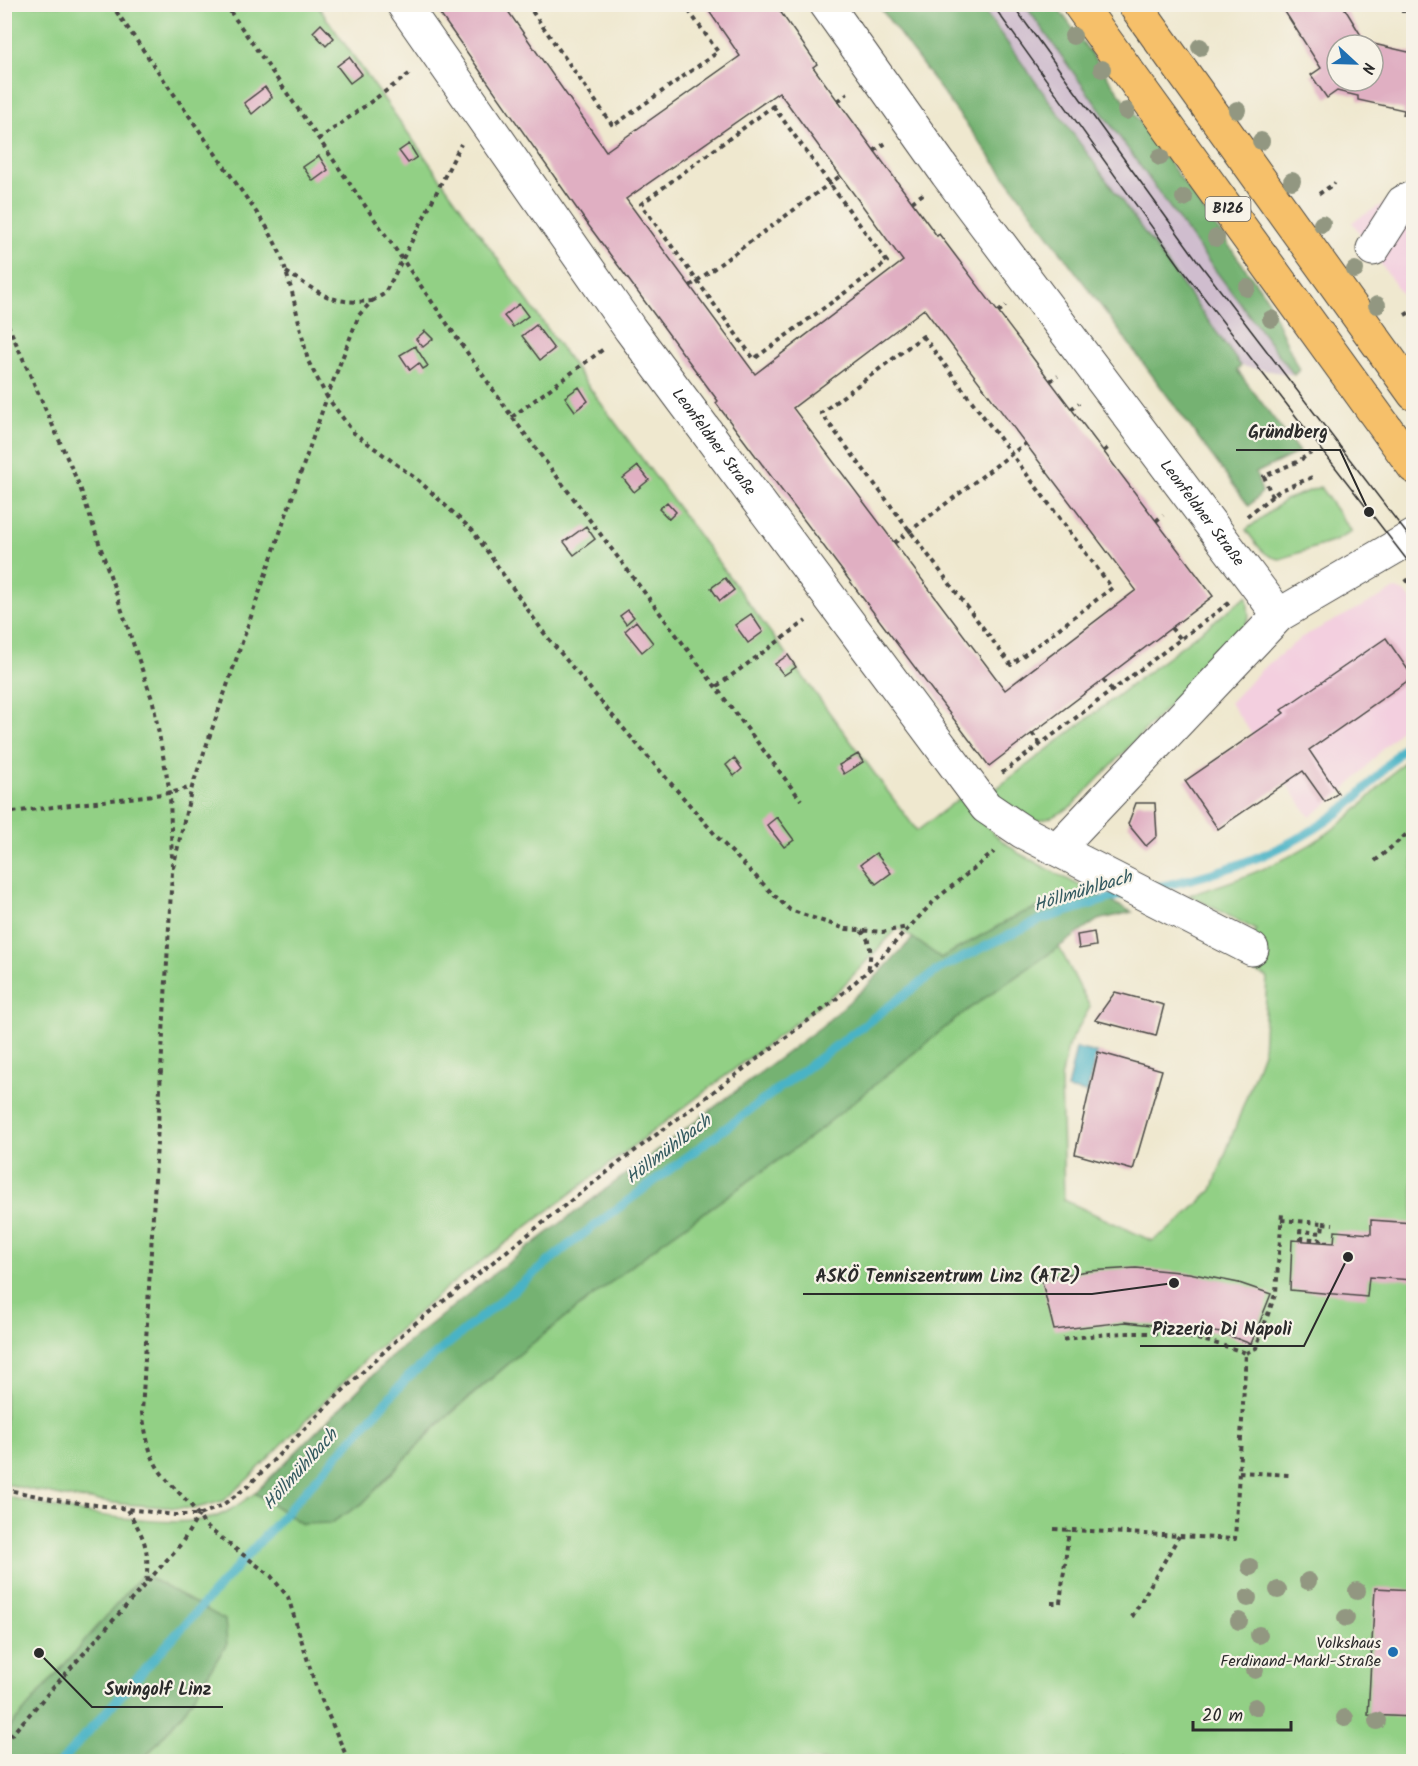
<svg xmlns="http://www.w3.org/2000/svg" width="1418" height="1766" font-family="Kalam,sans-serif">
<rect width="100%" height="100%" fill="#f7f3e8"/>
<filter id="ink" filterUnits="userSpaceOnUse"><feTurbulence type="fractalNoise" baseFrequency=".0167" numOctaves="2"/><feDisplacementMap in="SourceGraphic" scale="12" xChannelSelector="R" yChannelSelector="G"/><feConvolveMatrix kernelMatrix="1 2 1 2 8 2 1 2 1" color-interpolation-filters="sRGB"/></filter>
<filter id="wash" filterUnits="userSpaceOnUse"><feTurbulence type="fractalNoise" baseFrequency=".008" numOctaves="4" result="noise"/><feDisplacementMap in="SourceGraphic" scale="24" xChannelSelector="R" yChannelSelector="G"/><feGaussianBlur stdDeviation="1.35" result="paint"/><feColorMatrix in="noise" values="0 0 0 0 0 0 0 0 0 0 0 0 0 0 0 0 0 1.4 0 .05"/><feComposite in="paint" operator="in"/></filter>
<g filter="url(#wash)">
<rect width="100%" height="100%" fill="#efe8cf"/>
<path fill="#f3cfdf" d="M1413 186V303L1410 306 1352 222Z
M1396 589 1406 593 1413 603V716L1345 790 1310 817 1230 703 1261 670 1302 637Z"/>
<path fill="#cfbdce" d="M980 5H1025L1203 254 1294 375 1241 366Z"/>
<path fill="#92d085" stroke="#5e7e58" stroke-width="1.5" d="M5 5H317L583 379 917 831 965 794 994 834 1020 854 1088 890 1020 914 941 958 898 928 840 989 445 1289 365 1360 249 1478 223 1501 193 1509 123 1504 65 1497 5 1484Z
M1320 487 1352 532 1335 541 1280 559C1263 557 1256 543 1246 530L1285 500Z
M1247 596 1249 617 1244 627 1073 805C1035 832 1020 821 988 795Z
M1413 752V1761H142L186 1709 143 1574 5 1733V1496C52 1509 165 1530 211 1518 226 1515 243 1501 255 1493L302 1524 362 1504 438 1425 529 1346 661 1243 808 1139 963 1013 1059 947 1090 1007 1068 1046 1061 1079 1064 1200 1152 1241 1178 1223 1212 1190 1263 1052 1267 977 1241 967 1256 930 1189 895C1246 878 1298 858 1345 820 1369 800 1391 774 1413 752Z"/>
<path fill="#75b272" stroke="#506e4e" stroke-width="1.5" d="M878 5H980L1241 366 1237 370 1299 452 1256 473 1262 492 1249 506Z
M1025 5H1056L1266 297 1299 370 1294 375 1203 254Z
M1088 890 1132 912 1098 920 963 1013 808 1139 661 1243 529 1346 438 1424 362 1504 331 1523 302 1524 255 1493 395 1353 492 1275 822 1026 868 985 913 938 941 958 1020 914Z
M143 1574 225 1620 227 1644 186 1709 142 1761H5V1733Z"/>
<path fill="#48b3c6" stroke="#3a6f78" stroke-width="1.5" d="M1076 1048 1096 1053 1087 1093 1067 1089Z"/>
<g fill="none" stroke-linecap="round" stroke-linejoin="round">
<path stroke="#48b3c6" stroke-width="9" d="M1153 888C1225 873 1301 848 1357 797 1377 778 1395 756 1414 736
M61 1762 408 1377 570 1244 939 969 1040 920 1124 894"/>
</g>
<g id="blocks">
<path fill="#e0afc2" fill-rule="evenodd" d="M433 4H503L606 151 740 56 704 4H775L817 64 813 67 937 236 939 234 1213 596 989 766 716 403 718 401 589 226ZM779 92 903 261 755 374 626 199ZM924 309 1136 590 1005 690 793 408Z
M1280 4H1342L1365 42 1413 53V115H1403L1404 110 1358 100V96L1337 91 1327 98 1311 75 1321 68ZM1337 45H1373V81H1337Z
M321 24 334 38 326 46 313 32Z
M349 57 362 74 350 83 337 66Z
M265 87 272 97 252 114 244 103Z
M409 144 417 157 408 163 399 151Z
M319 156 328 170 313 181 303 167Z
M519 304 528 316 513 327 504 316Z
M536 325 554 349 540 360 522 336Z
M425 331 433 339 423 347 416 339Z
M415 346 428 366 423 369 419 363 410 370 400 355Z
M579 387 588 401 575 411 565 397Z
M638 466 649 480 634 492 623 478Z
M667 502 676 512 669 519 659 509Z
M586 526 595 539 574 555 564 542Z
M725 578 734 590 720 601 711 588Z
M628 610 634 617 626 624 620 616Z
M751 614 763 632 748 643 735 625Z
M636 621 653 643 642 652 625 631Z
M1386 638 1413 677 1309 750 1338 793 1325 802 1303 771 1218 829 1185 781 1284 713 1281 710Z
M788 655 796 667 784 675 775 664Z
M858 754 863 762 844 774 839 765Z
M734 758 742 769 734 776 726 765Z
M1136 803H1155L1157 836 1146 846 1128 824Z
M777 817 794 840 784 847 767 825Z
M876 853 891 873 876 884 861 864Z
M1094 932 1096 946 1079 949 1077 935Z
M1115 992 1164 1005 1156 1036 1095 1020Z
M1098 1052 1162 1070 1133 1170 1075 1154Z
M1371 1220 1413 1223V1280L1369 1277 1367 1297 1290 1290 1292 1240 1334 1243 1335 1231 1371 1234Z
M1136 1268 1189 1273 1239 1283 1271 1294 1251 1344 1222 1333 1125 1322 1054 1330 1041 1278 1088 1271Z
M1375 1588 1413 1590V1717L1368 1715Z"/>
</g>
</g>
<g filter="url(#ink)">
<use href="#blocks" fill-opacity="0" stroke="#484744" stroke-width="1.5"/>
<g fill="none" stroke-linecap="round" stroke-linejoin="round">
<g stroke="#484744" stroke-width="35">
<g id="minor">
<path id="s1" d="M403 4 630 329 986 807 1023 832 1252 949"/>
<path id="s2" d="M826 4 947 174 1279 615"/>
<path d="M1373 249 1403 202 1414 197"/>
<path d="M1057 849 1279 615 1414 536"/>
</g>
</g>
<g stroke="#484744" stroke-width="35">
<path id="major" d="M1079 4 1414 467
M1134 4 1414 394"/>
</g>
<path stroke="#484744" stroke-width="4" stroke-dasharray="4.5 4.5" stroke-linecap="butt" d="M111 4 268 229 281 255 292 292 308 361 327 397 192 787 172 872 142 1413C146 1433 148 1454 160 1471 173 1490 194 1503 204 1525L271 1576 288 1597 316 1687 349 1762
M225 4 512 417 801 800
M527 4 613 126 718 52 684 4
M1396 4 1400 11H1414
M838 101 848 93
M773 106 887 262 754 359 641 204Z
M318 140 412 72
M874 151 886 143
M1319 194 1335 183
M912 202 923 194
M286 272C321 293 329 305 372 301L359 315 327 397 354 433 419 481 473 531 544 633 617 721 719 839 774 895 790 910 846 929 882 932 908 927
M690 286 840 176
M372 301 384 294 392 280 461 144
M998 312 1006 306
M1405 315 1414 310
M4 316 80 487 153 702 170 793 172 865
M923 336 1112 588 1011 665 821 413Z
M1050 381 1058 376
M1071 409 1079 403
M512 417 605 348
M1104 451 1110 446
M1272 497 1264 476 1297 462 1311 453
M1247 516 1279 491 1315 476
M1156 521 1163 515
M894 543 1026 443
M1406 579 1414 589
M1171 628 1181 639
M1103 680 1112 690
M717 686 806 621
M1032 733 1040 744
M1002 773 1229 603
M4 813 170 793 192 787
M1375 861 1414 828
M861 931C873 942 871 956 868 971
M1281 1220 1323 1223 1322 1233 1300 1231V1238L1326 1240V1242
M1323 1223 1333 1224
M1246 1353 1256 1348 1276 1292 1282 1213
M1239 1472 1290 1475
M4 1489 56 1500 175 1515H199L221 1506 246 1488 334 1399 408 1329 620 1162 834 1001 871 968 935 900 994 852
M127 1510C145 1537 150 1550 146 1583
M1054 1529 1235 1539 1246 1353C1178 1329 1131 1329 1061 1340
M1051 1603H1060L1069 1530
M1132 1617 1179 1536
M4 1743 181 1544 199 1515
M1119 1762 1124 1755"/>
<use href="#minor" stroke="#fff" stroke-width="33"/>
<use href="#major" stroke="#f6c06b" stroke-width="33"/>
<path stroke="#2b2b2b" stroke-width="1.5" d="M992 4 1182 269 1414 569
M1012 4 1197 260 1414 543"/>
</g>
<g fill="#929781">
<circle cx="1073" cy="36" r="9"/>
<circle cx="1200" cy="47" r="9"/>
<circle cx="1102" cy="69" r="9"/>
<circle cx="1237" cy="110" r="9"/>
<circle cx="1126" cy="111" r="9"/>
<circle cx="1261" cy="141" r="9"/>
<circle cx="1160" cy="157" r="9"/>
<circle cx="1292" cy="181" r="9"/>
<circle cx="1184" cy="198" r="9"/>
<circle cx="1322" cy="224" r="9"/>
<circle cx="1216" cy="238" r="9"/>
<circle cx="1355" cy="270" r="9"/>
<circle cx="1247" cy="288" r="9"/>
<circle cx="1377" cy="305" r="9"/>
<circle cx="1271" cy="319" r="9"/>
<circle cx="1250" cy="1567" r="9"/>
<circle cx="1308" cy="1581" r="9"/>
<circle cx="1278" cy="1590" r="9"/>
<circle cx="1357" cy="1591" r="9"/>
<circle cx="1248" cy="1598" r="9"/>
<circle cx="1346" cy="1618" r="9"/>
<circle cx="1239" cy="1621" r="9"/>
<circle cx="1259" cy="1635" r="9"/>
<circle cx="1255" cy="1670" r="9"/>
<circle cx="1255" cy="1707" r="9"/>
<circle cx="1345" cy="1718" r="9"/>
<circle cx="1377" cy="1721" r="9"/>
</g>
</g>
<circle fill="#1f6fb2" stroke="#f7f3e8" stroke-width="2" cx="1393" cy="1652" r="6"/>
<g text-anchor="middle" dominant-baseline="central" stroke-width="4.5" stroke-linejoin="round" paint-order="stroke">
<rect fill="#f7f3e8" stroke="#686764" stroke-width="1.5" x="1205.5" y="197" width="45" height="24" rx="4.5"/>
<g font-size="15" font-weight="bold" fill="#2b2b2b">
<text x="1228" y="209">B126</text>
</g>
<g font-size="16" fill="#2b2b2b" stroke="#f7f3e8">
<text stroke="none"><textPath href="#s1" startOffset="537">Leonfeldner Straße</textPath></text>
<text stroke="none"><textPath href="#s2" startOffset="633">Leonfeldner Straße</textPath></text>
</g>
<g font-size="16" fill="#2b2b2b" stroke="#f7f3e8" text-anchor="end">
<text x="1381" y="1643">Volkshaus<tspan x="1381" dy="18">Ferdinand-Markl-Straße</tspan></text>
</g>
<g font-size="18" font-style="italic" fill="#355b61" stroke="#f7f3e8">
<text transform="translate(1083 892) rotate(-17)">Höllmühlbach</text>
<text transform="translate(669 1150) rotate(-37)">Höllmühlbach</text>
<text transform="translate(301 1470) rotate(-48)">Höllmühlbach</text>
</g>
</g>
<path fill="none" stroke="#2b2b2b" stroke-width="2" d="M1369 512L1340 450H1236M1174 1283L1092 1294H803M1348 1257L1304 1346H1140M39 1653L92 1707H223"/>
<g fill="#2b2b2b" stroke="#f7f3e8" stroke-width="2">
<circle cx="1369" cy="512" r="6"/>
<circle cx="1174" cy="1283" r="6"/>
<circle cx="1348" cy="1257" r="6"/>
<circle cx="39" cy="1653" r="6"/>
</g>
<g font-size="18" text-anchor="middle" font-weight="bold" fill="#2b2b2b" stroke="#f7f3e8" stroke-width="4.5" stroke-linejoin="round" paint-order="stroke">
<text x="1288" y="438">Gründberg</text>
<text x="948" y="1282">ASKÖ Tenniszentrum Linz (ATZ)</text>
<text x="1222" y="1335">Pizzeria Di Napoli</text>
<text x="158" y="1695">Swingolf Linz</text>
</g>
<rect width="1418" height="1766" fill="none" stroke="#f7f3e8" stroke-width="24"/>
<g transform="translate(1355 63) rotate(112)"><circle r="28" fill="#f7f3e8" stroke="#a5a39c" stroke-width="1.5"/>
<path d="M0-4.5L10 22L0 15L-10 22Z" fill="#1f6fb2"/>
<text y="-9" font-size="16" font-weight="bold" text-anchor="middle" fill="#2b2b2b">N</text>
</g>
<path d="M1193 1721v9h98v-9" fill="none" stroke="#2b2b2b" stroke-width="3"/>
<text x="1202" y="1721" font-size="18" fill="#2b2b2b" stroke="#f7f3e8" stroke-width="4.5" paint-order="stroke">20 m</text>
</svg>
